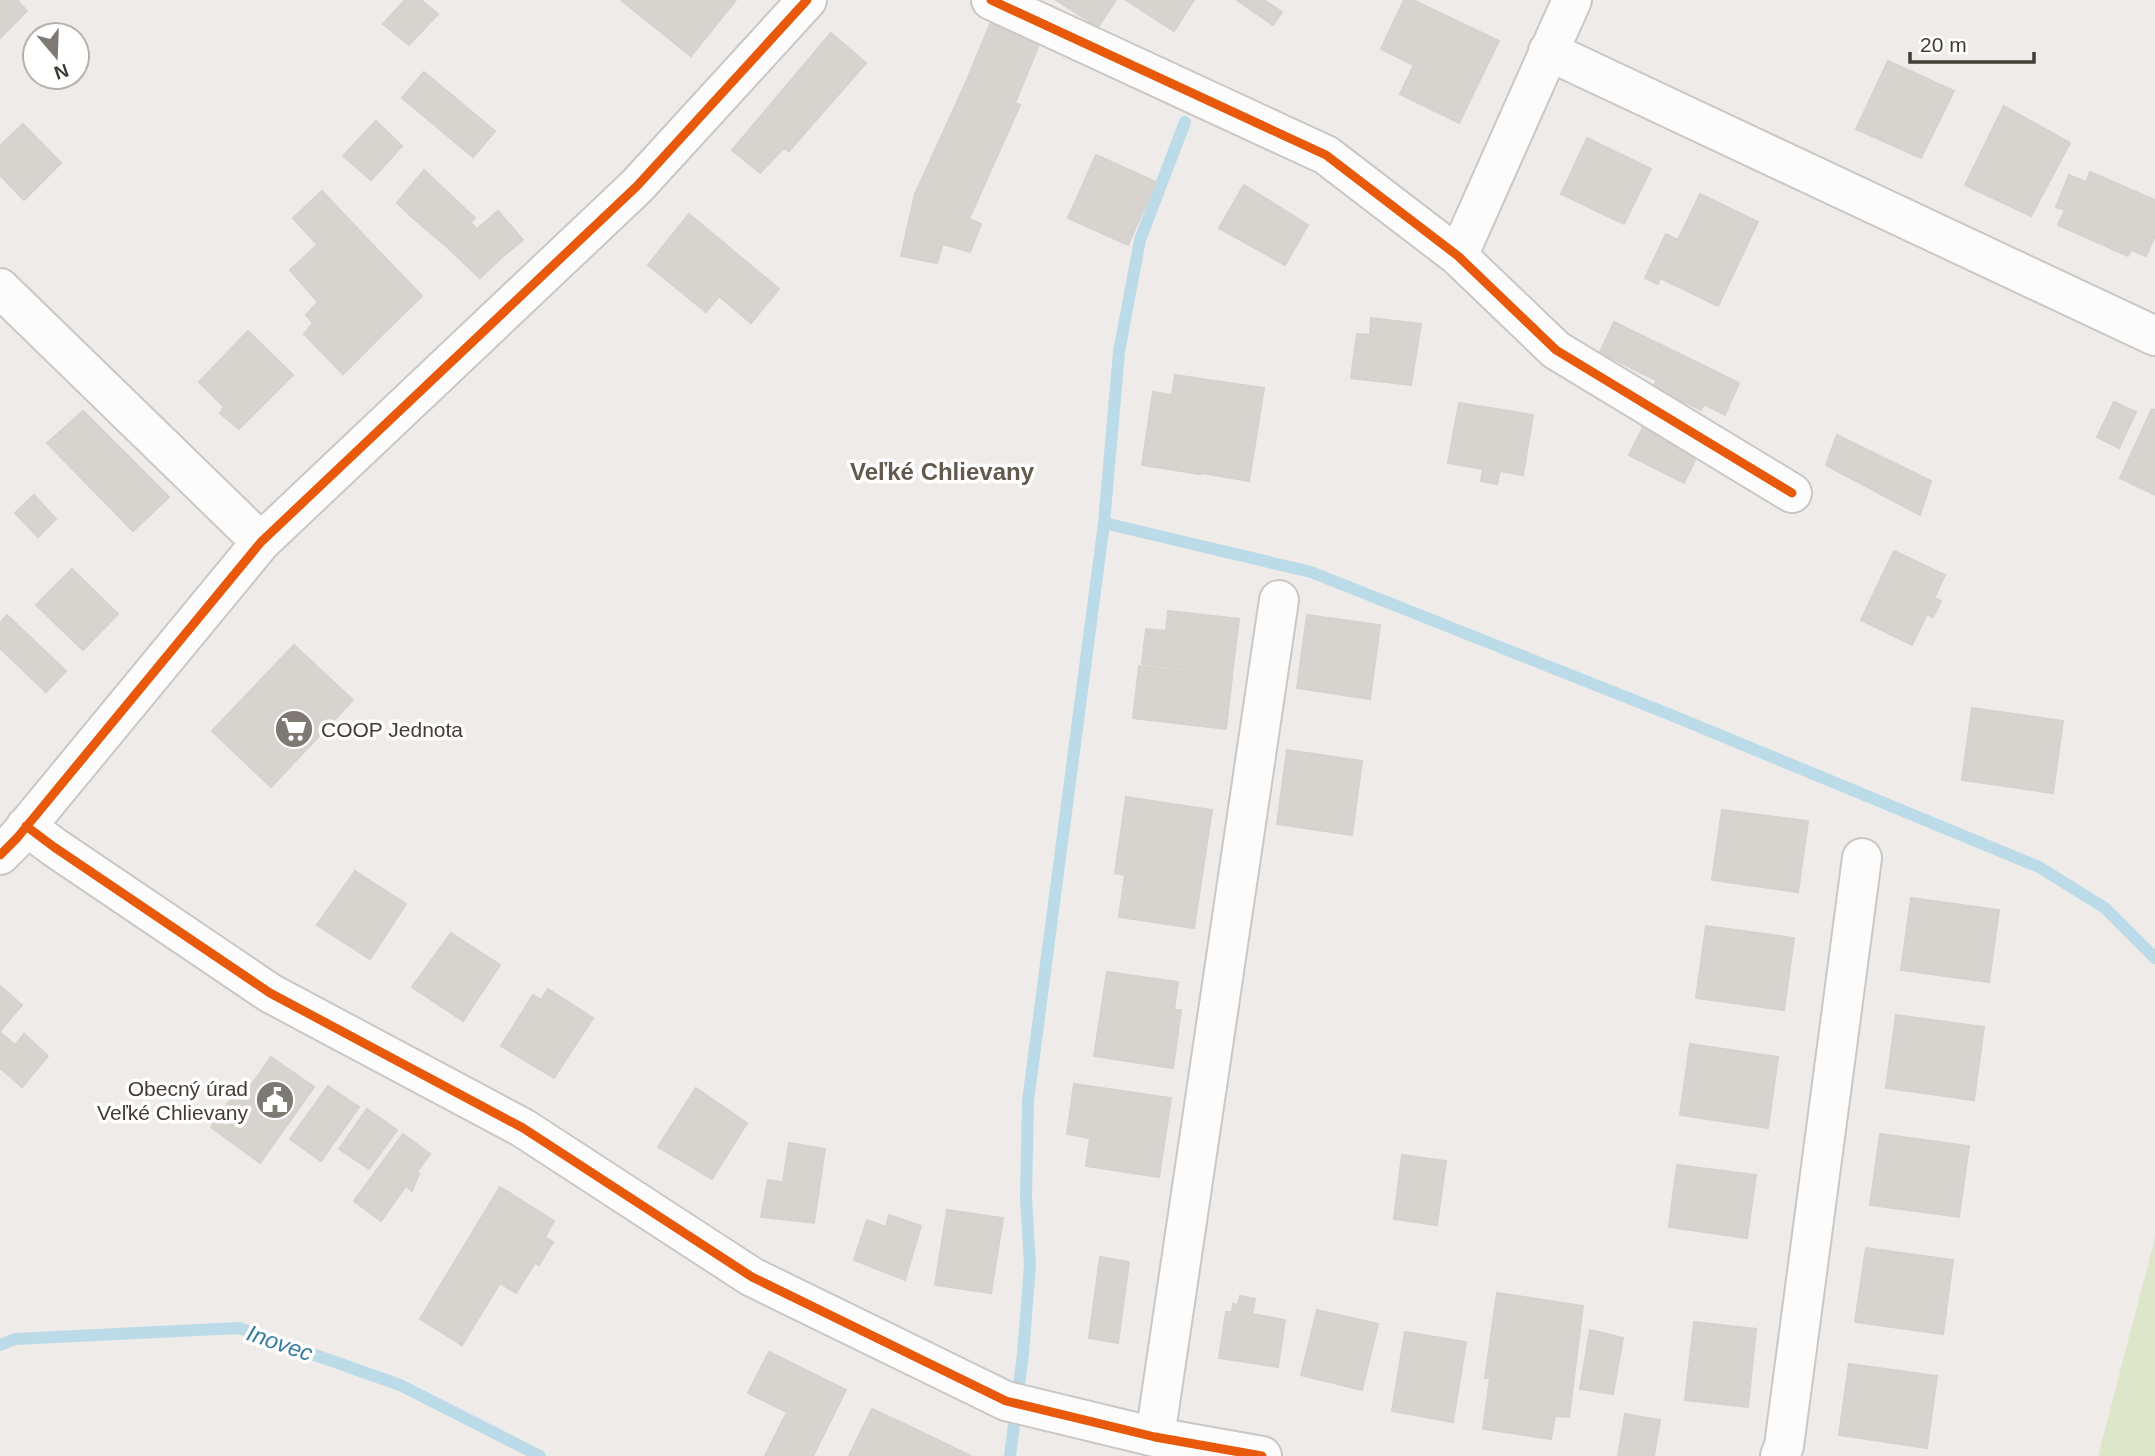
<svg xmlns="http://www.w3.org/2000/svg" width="2155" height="1456" font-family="Arial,sans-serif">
<rect width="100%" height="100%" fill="#eeebe8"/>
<path fill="#dee6c9" d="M2155 1238V1456H2098Z"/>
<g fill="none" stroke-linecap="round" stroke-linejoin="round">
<path stroke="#bbdbe9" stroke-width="12" d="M1104 523 1311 572 1671 715 2039 867 2105 908 2155 958
M0 1345 15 1339 239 1328 400 1385 540 1456
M1010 1456 1023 1354 1030 1265 1026 1197 1028 1101 1104 523 1119 352 1140 240 1185 122"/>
</g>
<path fill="#d7d4d0" stroke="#d6d2ce" stroke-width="2" d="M0 0H17L27 11 0 38Z
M405 0H421L438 14 409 45 383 24Z
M621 0H736L691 56Z
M1056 0H1116L1098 27Z
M1126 0H1194L1174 31Z
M1237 0H1264L1282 12 1273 25Z
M1404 0H1413L1499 41 1459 123 1400 94 1414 65 1381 49Z
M993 17 1040 42 1015 103 967 80Z
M831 33 866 63 789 151 784 148 760 173 732 150Z
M1888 61 1954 91 1921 158 1856 129Z
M424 72 495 131 473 157 402 98Z
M967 80 1020 105 969 219 915 194Z
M2004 106 2070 143 2031 216 1965 185Z
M376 121 402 146 371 180 343 156Z
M23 124 61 163 24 200 0 175V146Z
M1587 138 1651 169 1624 224 1561 194Z
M1096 155 1156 182 1128 245 1068 218Z
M424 170 442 187 414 219 397 203Z
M2090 172 2155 200V236L2146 256 2131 250 2128 256 2058 225 2065 210 2056 207 2069 175 2086 182Z
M1244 185 1308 225 1285 265 1219 228Z
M442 187 475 218 447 247 414 219Z
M322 191 354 225 326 254 293 218Z
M915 194 981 224 970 252 943 244 937 263 901 256Z
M1700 194 1758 222 1718 306 1660 278 1658 284 1645 278 1666 234 1678 240Z
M498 211 523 240 502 257 477 229Z
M689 214 779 289 751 323 719 296 706 312 648 265Z
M472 224 502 257 480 278 447 247Z
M354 225 371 243 341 275 324 256Z
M371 243 422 296 384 333 350 299 356 292 341 275Z
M317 245 326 254 324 256 356 292 350 299 384 333 343 374 304 334 313 323 306 315 318 302 290 270Z
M1371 318 1421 324 1411 385 1351 378 1357 334 1370 335Z
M1614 322 1739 383 1725 415 1600 352Z
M248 331 293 375 239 429 220 413 224 407 199 382Z
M1175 375 1215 381 1200 474 1142 465 1153 392 1172 395Z
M1657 380 1705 403 1701 410 1653 387Z
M1216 381 1264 388 1249 481 1202 473Z
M2114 402 2136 412 2119 448 2097 437Z
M1459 403 1533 415 1523 475 1500 471 1497 484 1481 481 1483 469 1448 463Z
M2152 409 2155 410V495L2120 478Z
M83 411 169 497 133 531 47 443Z
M1644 425 1699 452 1684 483 1629 455Z
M1837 435 1931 481 1920 515 1826 465Z
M34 495 56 519 38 537 15 513Z
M1894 551 1945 575 1934 598 1941 601 1933 617 1927 614 1912 645 1861 620Z
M72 569 118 614 83 650 36 605Z
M1168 611 1239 619 1232 675 1142 664 1146 629 1166 631Z
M7 615 66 671 46 692 0 648V623Z
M1307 615 1380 625 1370 699 1297 688Z
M294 645 353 700 271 787 212 731Z
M1139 666 1232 677 1226 729 1133 718Z
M1972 708 2063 721 2053 793 1962 780Z
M1287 750 1362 761 1352 835 1277 824Z
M1126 797 1212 810 1194 928 1119 917 1125 875 1115 873Z
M1722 810 1808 821 1798 892 1712 880Z
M355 871 406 904 370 959 317 925Z
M1911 898 1999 910 1989 982 1901 970Z
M1706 926 1794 938 1784 1010 1696 998Z
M451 933 500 965 463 1021 412 987Z
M1107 972 1178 982 1174 1010H1181L1173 1068 1094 1056Z
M0 986 22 1005 0 1031Z
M548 989 593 1018 554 1078 501 1046 533 995 541 1000Z
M1896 1015 1984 1027 1974 1100 1886 1088Z
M0 1032 15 1045 24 1034 48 1056 22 1087 0 1068Z
M1690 1044 1778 1057 1768 1128 1680 1115Z
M271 1057 314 1087 260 1163 211 1127 233 1096 240 1101Z
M1074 1084 1171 1098 1159 1177 1086 1166 1090 1138 1067 1134Z
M328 1086 359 1107 321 1161 290 1139Z
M696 1088 747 1123 712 1179 658 1147Z
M367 1109 397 1130 369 1169 339 1149Z
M403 1134 430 1154 417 1172 419 1174 412 1191 406 1186 381 1221 354 1201Z
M1880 1134 1969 1146 1959 1217 1870 1205Z
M789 1143 825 1149 814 1223 761 1217 768 1180 783 1182Z
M1402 1155 1446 1161 1437 1225 1394 1219Z
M1677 1165 1756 1175 1747 1238 1669 1227Z
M500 1187 554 1221 545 1237 553 1242 539 1265 535 1263 516 1293 500 1283 462 1345 420 1319Z
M947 1210 1003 1218 991 1293 935 1285Z
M889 1215 921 1226 905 1280 854 1260 867 1220 886 1227Z
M1866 1248 1953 1260 1943 1334 1855 1322Z
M1100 1257 1129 1262 1118 1343 1089 1338Z
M1497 1293 1583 1306 1569 1417 1555 1416 1551 1439 1483 1429 1490 1378H1485Z
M1240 1296 1255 1299 1252 1314 1285 1320 1278 1367 1219 1358 1226 1312H1232L1233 1304 1238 1305Z
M1317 1310 1378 1324 1362 1390 1301 1375Z
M1694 1322 1756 1329 1748 1407 1685 1400Z
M1590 1330 1623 1338 1613 1394 1580 1389Z
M1405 1332 1466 1342 1453 1422 1392 1411Z
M769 1352 846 1390 813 1456H765L787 1412 748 1393Z
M1849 1364 1937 1376 1927 1448 1839 1435Z
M872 1409 896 1420 971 1456H849Z
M1625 1414 1660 1420 1654 1456H1618Z"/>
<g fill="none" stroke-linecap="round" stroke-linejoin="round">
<g stroke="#cac7c4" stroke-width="42">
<path id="minor" d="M991 0 1326 155 1458 256 1556 350 1792 493
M1548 51 2155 336
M1458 256 1572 0
M0 288 261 542
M26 826 54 847 270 993 523 1128 752 1277 1006 1401 1155 1437 1262 1456
M0 855 17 838 261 542 637 186 807 0
M1155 1437 1279 600
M1780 1456 1784 1446 1862 858"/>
</g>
<use href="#minor" stroke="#fcfcfc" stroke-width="38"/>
<g stroke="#fff" stroke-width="13">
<path id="cycleway" d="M991 0 1326 155 1458 256 1556 350 1792 493
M26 826 54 847 270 993 523 1128 752 1277 1006 1401 1155 1437 1262 1456
M0 855 17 838 261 542 637 186 807 0"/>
</g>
<use href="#cycleway" stroke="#e8590c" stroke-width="9"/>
</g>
<defs>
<g id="supermarket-disc" transform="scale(2.0125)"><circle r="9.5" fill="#7f7974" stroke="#fff"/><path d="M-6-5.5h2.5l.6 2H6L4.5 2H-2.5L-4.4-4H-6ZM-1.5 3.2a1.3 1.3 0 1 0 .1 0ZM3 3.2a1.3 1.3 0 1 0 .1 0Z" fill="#fff"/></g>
<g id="civic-disc" transform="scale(2.0125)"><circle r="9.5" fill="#7f7974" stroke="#fff"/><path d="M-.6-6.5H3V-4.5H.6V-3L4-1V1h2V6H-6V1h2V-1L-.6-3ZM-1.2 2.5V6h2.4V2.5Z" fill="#fff"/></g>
</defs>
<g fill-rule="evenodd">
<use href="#supermarket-disc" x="294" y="729"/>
<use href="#civic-disc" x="275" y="1100"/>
</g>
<g text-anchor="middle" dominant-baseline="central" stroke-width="7" stroke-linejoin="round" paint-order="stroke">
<g font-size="21" fill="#433c35" stroke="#fff" text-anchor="start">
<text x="321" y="729">COOP Jednota</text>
<text x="248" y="1088" text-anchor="end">Obecný úrad<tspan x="248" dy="24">Veľké Chlievany</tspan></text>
</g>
<g font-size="23" font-style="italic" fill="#367b9e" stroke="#fff">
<text transform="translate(280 1343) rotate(19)">Inovec</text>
</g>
<g font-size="24" font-weight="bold" fill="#64594d" stroke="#fff">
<text x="942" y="471">Veľké Chlievany</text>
</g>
</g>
<g transform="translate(56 56) rotate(161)"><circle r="33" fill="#ffffff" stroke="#b4b1ae" stroke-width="2"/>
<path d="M0-5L12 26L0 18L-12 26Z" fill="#7f7974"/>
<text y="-10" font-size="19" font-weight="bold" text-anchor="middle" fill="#433c35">N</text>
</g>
<path d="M1910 52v10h124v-10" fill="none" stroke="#433c35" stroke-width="3.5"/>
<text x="1920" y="52" font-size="21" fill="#433c35" stroke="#ffffff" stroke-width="5" paint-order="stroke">20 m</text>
</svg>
